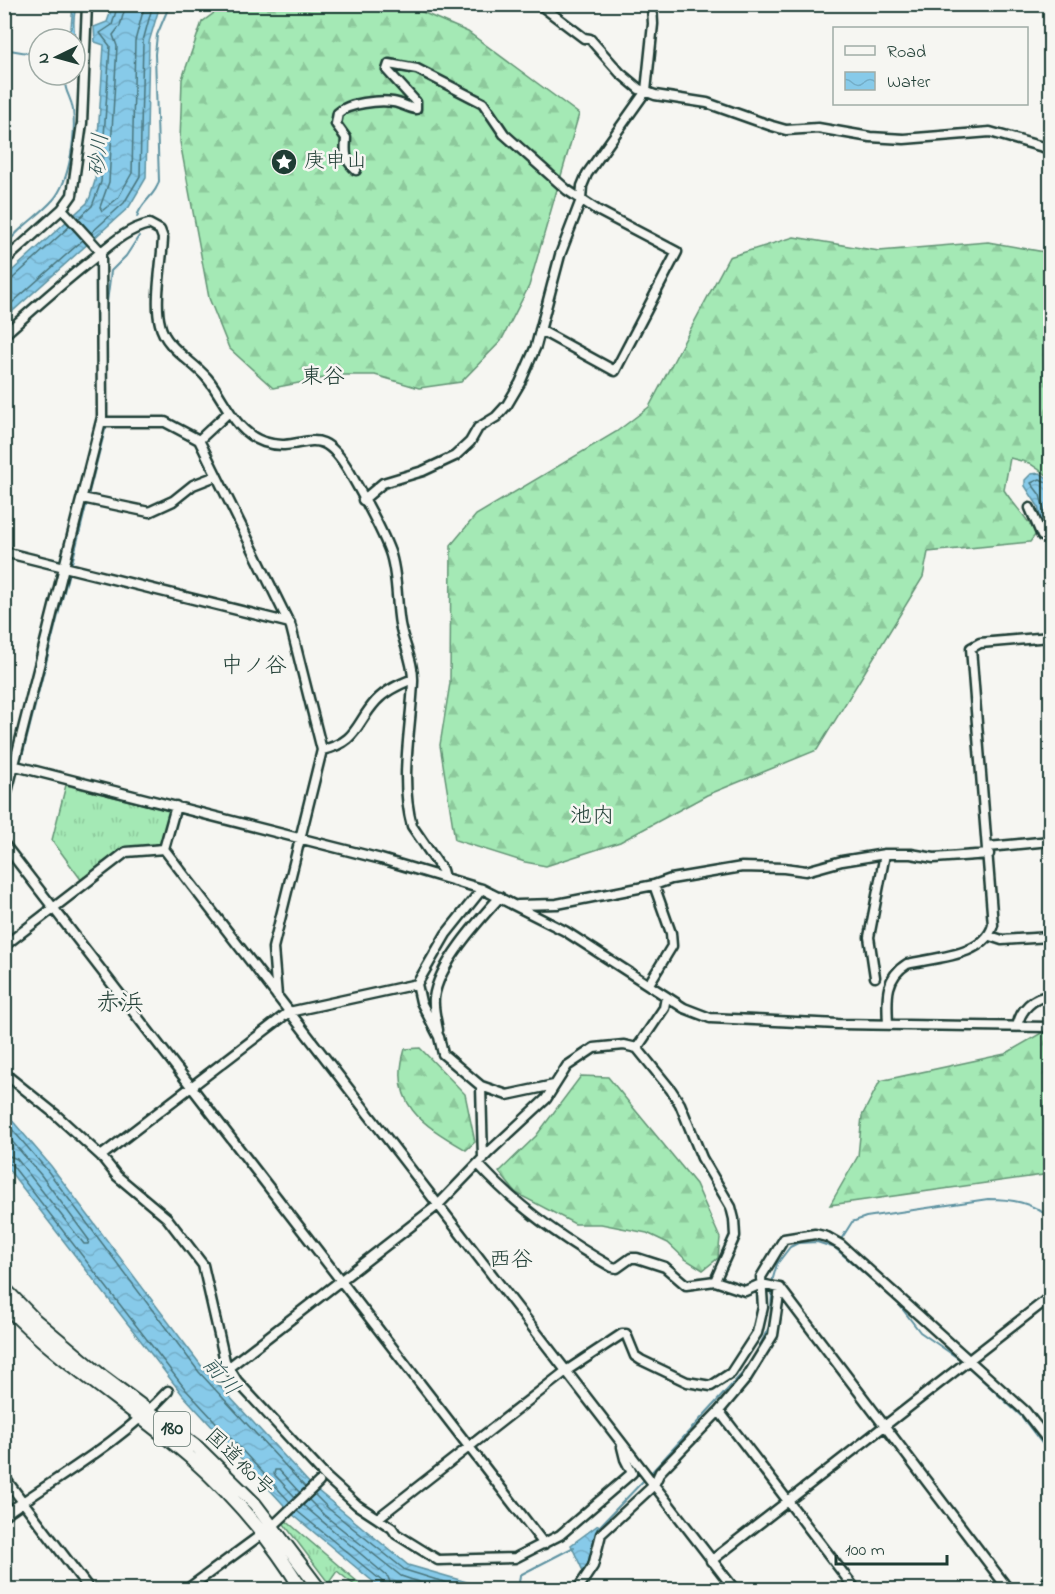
<svg xmlns="http://www.w3.org/2000/svg" width="1055" height="1594" font-family="'Indie Flower','Klee One',sans-serif">
<defs>
<pattern id="grass-tufts" width="24" height="20" patternUnits="userSpaceOnUse" patternTransform="scale(1.5)"><rect width="24" height="20" fill="#a4e9b5"/><path d="M3 7l-1-3M5 7V3M7 7l1-3M15 17l-1-3M17 17v-4M19 17l1-3" fill="none" stroke="#8dc99c"/></pattern>
<pattern id="forest-firs" width="22" height="20" patternUnits="userSpaceOnUse" patternTransform="scale(1.5)"><rect width="22" height="20" fill="#a4e9b5"/><path d="M5 1l3.5 6h-7zM16 11l3.5 6h-7z" fill="#8dc99c"/></pattern>
<pattern id="water-waves" width="16" height="10" patternUnits="userSpaceOnUse" patternTransform="scale(1.5)"><rect width="16" height="10" fill="#87cae9"/><path d="M0 5q4-4 8 0t8 0" fill="none" stroke="#74aec8"/></pattern>
</defs>
<rect width="100%" height="100%" fill="#f6f6f2"/>
<filter id="ink" filterUnits="userSpaceOnUse"><feTurbulence type="fractalNoise" baseFrequency=".0167" numOctaves="2"/><feDisplacementMap in="SourceGraphic" scale="12" xChannelSelector="R" yChannelSelector="G"/><feConvolveMatrix kernelMatrix="1 2 1 2 8 2 1 2 1" color-interpolation-filters="sRGB"/></filter>
<g filter="url(#ink)">
<path fill="url(#grass-tufts)" stroke="#629374" stroke-width="1.5" d="M66 785 171 811 161 846 124 848 82 881 52 840Z
M281 1520H285L366 1589H359L337 1571 330 1581 340 1589H333Z"/>
<path fill="url(#forest-firs)" stroke="#629374" stroke-width="1.5" d="M225 5H406L468 32 579 114 529 286 501 341 461 382 419 388 375 375H340L273 388 229 348 209 298 180 142 182 79 202 22Z
M794 237 879 251 988 242 1050 253V477L1029 463 1010 458 1004 490C1015 507 1027 517 1036 534L1030 542 928 552 923 577 817 750 707 795 620 842 546 866 525 862 455 840 440 745 450 683 451 545 476 515 616 432 649 407 729 257Z
M1050 1028V1174L830 1205 858 1156 862 1116 880 1081 1005 1054Z
M420 1048 465 1094 475 1142 466 1150C424 1125 388 1105 405 1049Z
M581 1076 608 1077 696 1184 720 1238 718 1258 703 1270 685 1259 668 1243 647 1233 601 1224H575L516 1193 499 1172 536 1136Z"/>
<path fill="url(#water-waves)" stroke="#5d92a1" stroke-width="1.5" d="M73 5H77C70 22 77 43 76 62L75 39H63L71 28Z
M113 5H160L149 42 146 178 129 207 5 318 4 278 87 203 90 197 95 181 104 45 95 42 94 27 107 22Z
M1040 473 1050 480V528L1041 521 1038 506 1025 486V480L1031 474Z
M4 1111 51 1166 203 1368 312 1486 408 1565 491 1589H382L292 1514 182 1394 5 1165Z
M598 1525 601 1529C592 1542 592 1559 584 1573L571 1545Z"/>
<g fill="none" stroke-linecap="round" stroke-linejoin="round">
<path stroke="#49757c" stroke-width="1.5" d="M126 4 120 26 113 35 117 46 109 182 100 207 102 211 118 198 132 173 135 41 145 4
M78 219 92 206 101 182 110 46 100 33 112 25 118 4
M91 233 124 203 140 176 143 41 153 4
M4 282 11 280 70 226
M4 310 83 240
M1050 484 1040 479 1031 483 1040 495 1046 517 1050 522
M4 1120 47 1170 199 1372 305 1487
M4 1132 41 1175 89 1240 88 1244H84L17 1159 4 1154
M4 1162 12 1165 186 1390 290 1502
M314 1494 329 1509 405 1570 469 1590
M295 1497 274 1474 275 1470H279L300 1493
M309 1500 324 1515 401 1576 442 1590
M303 1505 388 1577 393 1590
M297 1511 383 1582 385 1590"/>
<path stroke="#5d92a1" stroke-width="2" d="M4 49 33 54 39 52
M137 217C140 202 156 196 159 181L155 54 157 35 170 4
M4 248C17 228 38 217 53 200 70 181 76 135 73 110 71 95 64 94 65 75
M107 416V302L111 271 126 256 139 236
M88 496 106 426
M72 563 87 502
M22 757 69 572
M840 1241 852 1222 866 1217 988 1199C1011 1199 1032 1202 1050 1218
M966 1365 1021 1416 1050 1454
M649 1475 750 1365 770 1325 773 1278 777 1264 790 1247 798 1243 817 1242 835 1248 897 1302 920 1332 962 1361
M597 1529 645 1479
M519 1583 520 1575 574 1547"/>
<g stroke="#1f3d34" stroke-width="13">
<path id="minor" d="M539 4 584 38 590 39 620 73 639 89 655 95 707 103 772 126 786 130 818 128 870 137 904 139 990 132 1050 149
M356 170C344 159 345 153 346 138L336 124 338 113C348 103 379 100 393 102 401 103 408 108 416 109V102L387 70 389 64 417 69 483 103 504 134 567 190 597 210 677 252 615 371 540 330
M4 261 62 209 72 195 82 123 87 4
M4 335C34 308 63 282 94 258 111 244 127 229 149 224L160 230 163 238C162 263 154 301 160 324 165 348 193 361 207 378 225 399 234 432 264 442 305 455 317 417 349 471 363 496 380 525 390 552 398 575 396 601 400 624 403 643 414 662 413 682 411 730 399 779 412 826L442 870 444 877
M102 422H165L199 440 291 627 322 750 273 948 277 996
M199 440 229 412
M82 498 149 512 173 501 193 485 216 476
M363 500 383 483 423 471 455 456 470 442 478 428 496 417 507 405 520 383 536 346 560 255 581 200 582 186 587 174 646 91 653 24 652 4
M1030 508 1042 536 1050 539
M4 552 290 623
M322 750C358 742 355 724 376 701 386 690 400 684 413 679
M4 763 381 859 482 889 565 931 684 1008 710 1018 838 1024 1050 1027
M4 804 102 417 101 252 62 209
M4 844 544 1544
M988 847 1050 841
M164 849 735 1590
M164 849 176 806
M482 889 446 934 417 984 421 1002 439 1037 443 1054 481 1086 483 1159
M518 905 557 904 654 885 671 879 742 867 784 868 806 871 842 861 885 854H911L934 858 989 854
M990 936 1002 940 1050 937
M4 946 126 852 164 849
M875 977 869 937 885 854
M649 984 672 946 671 933 654 885
M888 1024C887 1000 884 978 907 964 935 957 984 957 993 925L971 648 980 643 1050 637
M1017 1026C1021 1009 1033 997 1050 996
M438 1030C436 1020 433 1008 434 998 438 965 478 921 500 897
M637 1048 664 1008 666 997
M4 1073 55 1114 101 1156 117 1176 167 1218 203 1265 225 1361 237 1381 326 1477 357 1505 392 1528 396 1534 438 1560 515 1558 560 1535 632 1473 625 1459 622 1447
M481 1086 507 1095 554 1085
M101 1156 289 1012 417 984
M478 1164C517 1207 562 1239 612 1267L617 1268 631 1258H637L665 1267 686 1285 715 1281 745 1291 761 1284 780 1288 1009 1590
M228 1368 438 1205 490 1151 546 1099 567 1066 594 1048 624 1045 637 1048 671 1090 680 1104 702 1158 731 1207 734 1219 735 1236 715 1281
M719 1411 856 1590
M4 1477 90 1590
M4 1515C59 1476 122 1441 168 1391
M378 1518 566 1371 622 1334H626L635 1356 641 1360 687 1382 711 1386 731 1373 757 1333 763 1307 761 1277 784 1239 815 1234 827 1237 841 1245 1025 1411 1050 1443
M711 1561 1050 1297
M186 1590 273 1526 319 1482
M577 1590 593 1566 601 1534 654 1485 660 1472 719 1411 745 1380 773 1335 780 1288
M1038 1590 1050 1580"/>
</g>
<g stroke="#1f3d34" stroke-width="16">
<path id="highway" d="M4 1288 34 1319 103 1377 198 1448 255 1504 320 1590
M4 1304C60 1363 130 1405 191 1458 234 1496 272 1541 302 1590"/>
</g>
<use href="#minor" stroke="#f6f6f2" stroke-width="8"/>
<use href="#highway" stroke="#f6f6f2" stroke-width="12"/>
</g>
</g>
<defs>
<g id="sight-disc" transform="scale(1.35)"><circle r="9.5" fill="#1f3d34" stroke="#f6f6f2"/><path d="M0-6L1.8-2.2L6-1.7L2.9 1.2L3.7 5.4L0 3.3L-3.7 5.4L-2.9 1.2L-6-1.7L-1.8-2.2Z" fill="#fff"/></g>
</defs>
<g fill-rule="evenodd">
<use href="#sight-disc" x="284" y="162"/>
</g>
<g text-anchor="middle" dominant-baseline="central" stroke-width="5" stroke-linejoin="round" paint-order="stroke">
<rect fill="#f6f6f2" stroke="#60746d" stroke-width="1.5" x="154" y="1412" width="36" height="34" rx="4.5"/>
<g font-size="20" font-weight="bold" fill="#1f3d34">
<text x="172" y="1429">180</text>
</g>
<g font-size="21" fill="#1f3d34" stroke="#f6f6f2" text-anchor="start">
<text x="304" y="162">庚申山</text>
</g>
<g font-size="21" fill="#1f3d34" stroke="#f6f6f2">
<text transform="translate(239 1463) rotate(44)">国道180号</text>
</g>
<g font-size="22" font-style="italic" fill="#345958" stroke="#f6f6f2">
<text transform="translate(100 155) rotate(-84)">砂川</text>
<text transform="translate(220 1377) rotate(49)">前川</text>
</g>
<g font-size="22" fill="#1f3d34" stroke="#f6f6f2">
<text x="323" y="378">東谷</text>
<text x="254" y="667">中ノ谷</text>
<text x="592" y="817">池内</text>
<text x="511" y="1261">西谷</text>
</g>
<g font-size="24" fill="#1f3d34" stroke="#f6f6f2">
<text x="120" y="1004">赤浜</text>
</g>
</g>
<rect width="1055" height="1594" fill="none" stroke="#f6f6f2" stroke-width="24"/>
<rect x="12" y="12" width="1031" height="1570" fill="none" stroke="#1f3d34" stroke-width="2" filter="url(#ink)"/>
<rect x="833" y="27" width="195" height="78" fill="#f6f6f2" stroke="#a0aca6" stroke-width="1.5"/>
<rect x="845" y="46" width="30" height="9" fill="#f6f6f2" stroke="#a0aca6" stroke-width="1.5"/>
<text x="887" y="57" font-size="18" fill="#1f3d34">Road</text>
<rect x="845" y="72" width="30" height="18" fill="url(#water-waves)" stroke="#a0aca6" stroke-width="1.5"/>
<text x="887" y="87" font-size="18" fill="#1f3d34">Water</text>
<g transform="translate(57 57) rotate(265)"><circle r="28" fill="#f6f6f2" stroke="#a0aca6" stroke-width="1.5"/>
<path d="M0-4.5L10 22L0 15L-10 22Z" fill="#1f3d34"/>
<text y="-9" font-size="16" font-weight="bold" text-anchor="middle" fill="#1f3d34">N</text>
</g>
<path d="M836 1555v9h111v-9" fill="none" stroke="#1f3d34" stroke-width="3"/>
<text x="845" y="1555" font-size="18" fill="#1f3d34" stroke="#f6f6f2" stroke-width="4.5" paint-order="stroke">100 m</text>
</svg>
